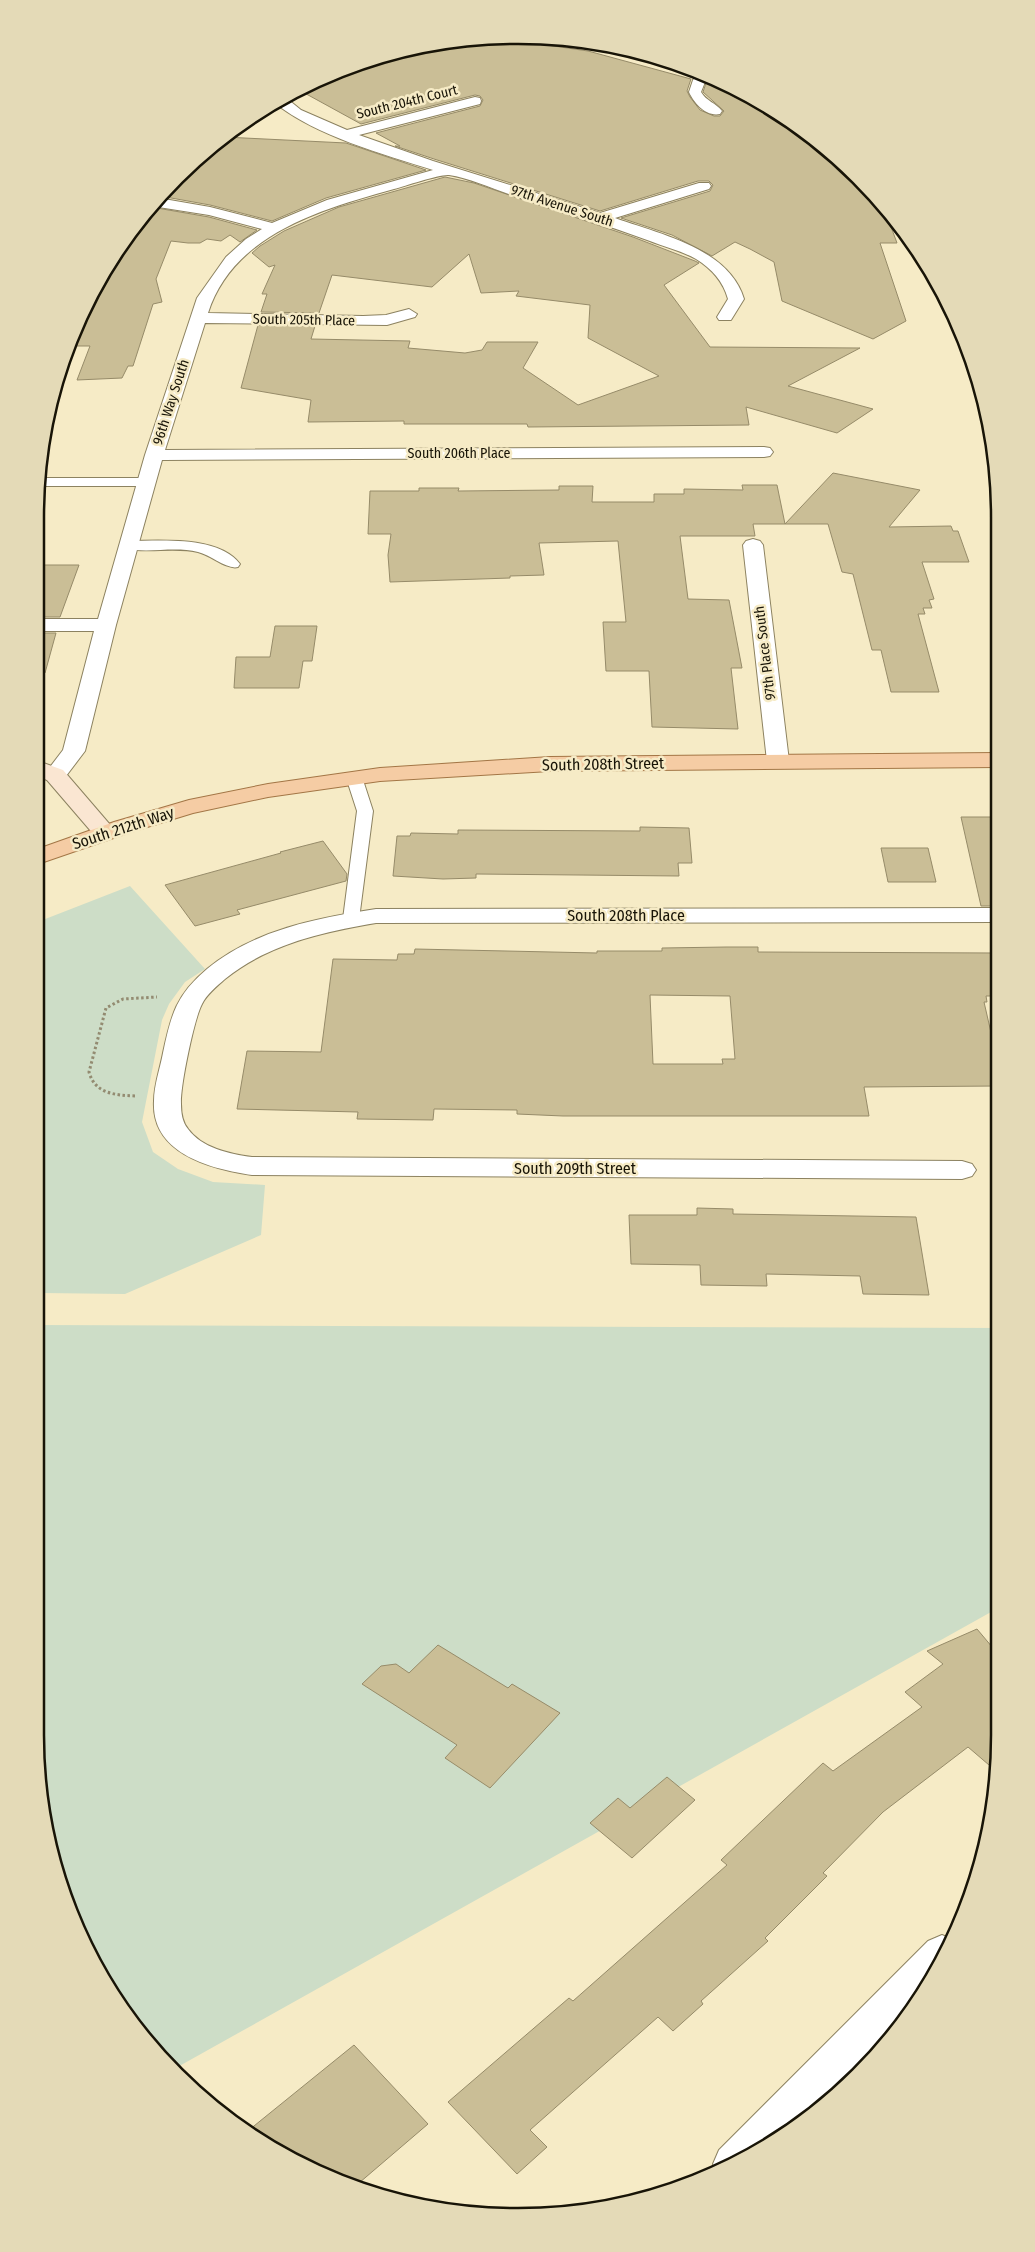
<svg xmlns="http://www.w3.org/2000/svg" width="1035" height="2252" font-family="'Fira Sans Condensed',sans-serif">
<rect width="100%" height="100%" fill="#f6ebc6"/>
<path fill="#cdddc7" d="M130 886 205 969 185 982 169 1004 162 1020 142 1122 153 1152 178 1169 213 1182 265 1185 261 1235 125 1294 42 1293 35 1288V923Z
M35 1325 999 1328 1000 1607 174 2069 155 2052 100 1975 61 1890 35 1734Z"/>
<path fill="#cabe96" stroke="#968b69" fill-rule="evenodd" d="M481 39H505L588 51 691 79 687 91 690 97 700 110 714 116H720L724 111 703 92 706 83 725 88 727 86 811 135 884 208 897 243H880L906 321 873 339 782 301 774 262 750 249 735 242 712 256 672 235 621 218 710 191 713 185 709 181H698L600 211 434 159 395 146H400L376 133 480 106 483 100 480 96 475 95 361 124 299 90 319 79H328L329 74 333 72 423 44 471 42V40Z
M224 137 346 143 426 170 326 198 272 221 210 205 160 196 176 177Z
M445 177 474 183 633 237 695 261 699 263 664 285 710 347 860 348 788 386 873 409 837 433 746 407 749 425 528 427 527 424H404V421L308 422 311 400 241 388 258 325 315 326 311 339 410 341 408 348 465 353 482 350 487 342H538L523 368 578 405 659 376 588 338 590 305 516 296 519 291 481 293 469 254 432 287 332 275 319 313 261 312 267 294H262L275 265 269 267 252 253 260 246 284 231 339 207Z
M151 207 209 217 257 230 240 242 230 235 221 241 207 239 200 243H188L171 241 156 279 162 302 153 304 133 366H128L122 378 77 380 90 346H68L72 333 116 250Z
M833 473 920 490 889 527 951 526 953 531H958L969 562H922L934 599 929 600 932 608H923L925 614H918L939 692H891L881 650H872L853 574 842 572 828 524H753L755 536H680L688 599 729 600 742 668H731L738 729 652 727 649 671H606L603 622H626L618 541 539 543 544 575 510 576V578L390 582 388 555 391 534H368L370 491H419V488H459L458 491 559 490V486H593L592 502H654V494H684V489L743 490 742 485H777L785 524Z
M35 565H79L60 617H35Z
M275 626H317L312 661H303L299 688H234L236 657H270Z
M35 633H56L45 673 35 671Z
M961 817H997V906H981Z
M640 827 689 828 692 863H678L679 876 476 874V878L443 879 393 876 397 836H410L411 833 458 834V830L640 831Z
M323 841 347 874 346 881 237 910 240 914 195 926 165 885 281 853 280 852Z
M881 848H928L936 882H888Z
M726 947H758V952L997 953 998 996H986L987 1002H984L998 1063V1086L864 1087 869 1116H563L517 1114V1110L434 1109 433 1120 357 1119 358 1112 237 1109 247 1051 321 1052 333 959 397 960 398 954H414L415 949 597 953V951H662V948ZM650 995 730 996 735 1059H722L723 1064H653Z
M697 1208 733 1209V1214L916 1217 929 1295 863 1294 860 1276 766 1274 767 1286 701 1285 700 1265 631 1264 629 1215H697Z
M977 1629 998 1654 1000 1659V1735L996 1771 968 1747 883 1812 823 1873 827 1876 765 1938 768 1941 701 2001 703 2004 673 2031 658 2017 530 2130 547 2147 517 2174 448 2102 569 1998 573 2001 727 1865 721 1860 823 1763 833 1771 922 1707 905 1692 943 1664 927 1651Z
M438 1645 508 1688 512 1684 560 1713 490 1788 445 1758 457 1745 362 1684 381 1666 396 1664 409 1673Z
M667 1777 695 1800 632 1858 590 1823 618 1798 630 1808Z
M354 2045 428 2124 359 2183 276 2152 249 2130Z"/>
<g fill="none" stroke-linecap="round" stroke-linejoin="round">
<g stroke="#8c8260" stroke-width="2">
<path id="lane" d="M39 478H146L152 482 146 486H38Z
M128 541C160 541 218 535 240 564L238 567C227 570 211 555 198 552 174 546 147 554 123 548L121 545 123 542Z
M354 772 362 777 373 811 359 919 357 923H345L343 919 357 811 346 777Z"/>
</g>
<g stroke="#8c8260" stroke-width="2">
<path id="street" d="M701 71 711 77 705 82 701 92C706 101 716 103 722 111L720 114C706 117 694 103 689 92L693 80Z
M285 97 301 110 347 130 475 97 480 98 481 101 480 104 359 135 433 161 600 213 699 183H709L711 186 709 189 615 218C659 234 729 248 744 299L731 320H719L717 317 728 299C723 281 712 269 696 259 682 251 665 247 650 241 606 225 562 211 517 197 496 190 470 178 449 175 440 174 405 186 394 189 322 209 233 234 208 313L363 316 386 315 409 309 417 314 415 317 387 325 205 323 165 450 764 447 770 448 773 452 770 456 764 457 162 460 116 625 85 751 63 780 55 782 47 780 44 775 63 750 94 631H35V619H98L145 455 197 298 226 257 246 239 262 229 209 215 152 206 158 198 210 207 272 223 327 200 433 170C383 154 316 136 275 103Z
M753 539 760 541 763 545 789 761 786 766 778 768 770 766 767 761 743 545 746 541Z
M997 908V922L376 923C323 932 268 944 225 979 217 986 206 995 202 1004 194 1019 180 1087 181 1104 181 1112 182 1122 188 1129 202 1148 229 1154 252 1157L962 1161 972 1164 976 1170 972 1176 962 1179 252 1175C211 1169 151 1154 154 1101 154 1085 160 1069 163 1053 171 1015 176 995 207 969 254 930 317 918 376 909Z
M942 1935 951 1939 896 2027 835 2090 758 2152 716 2172 713 2164 719 2150 928 1941Z"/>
</g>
<g stroke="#8c8260" stroke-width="2">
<path id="secondary" d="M35 760 63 770 112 827 116 832 112 837 104 839 96 837 47 780 35 775Z"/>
</g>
<g stroke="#a37646" stroke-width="2">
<path id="primary" d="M997 753V767L550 771 380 781 268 797 193 813 131 832 35 865V850L114 822 189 800 268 784 380 768 550 757Z"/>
</g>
<path stroke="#938b71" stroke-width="3" stroke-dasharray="2.5 2.5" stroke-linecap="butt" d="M135 1096C115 1095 95 1094 89 1072L106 1008 123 999 157 997"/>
<use href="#lane" fill="#fff" fill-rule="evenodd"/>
<use href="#street" fill="#fff" fill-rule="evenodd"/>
<use href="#secondary" fill="#fae6d2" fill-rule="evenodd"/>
<use href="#primary" fill="#f5cca4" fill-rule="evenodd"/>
</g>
<g text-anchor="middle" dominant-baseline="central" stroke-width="5" stroke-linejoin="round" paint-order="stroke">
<g font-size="14" fill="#181407" stroke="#f6ebc6">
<text transform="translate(407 102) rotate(-14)">South 204th Court</text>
<text transform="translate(562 206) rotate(18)">97th Avenue South</text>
<text transform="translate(304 320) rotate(1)">South 205th Place</text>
<text transform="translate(171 402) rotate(-72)">96th Way South</text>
<text x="459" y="453">South 206th Place</text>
<text transform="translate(765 653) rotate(-97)">97th Place South</text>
</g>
<g font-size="16" fill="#181407" stroke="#f6ebc6">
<text transform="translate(603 764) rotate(-1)">South 208th Street</text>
<text transform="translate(123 828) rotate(-18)">South 212th Way</text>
<text x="626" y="915">South 208th Place</text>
<text x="575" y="1168">South 209th Street</text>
</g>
</g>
<path d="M0 0H1035V2252H0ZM517 44H518A473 473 0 0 1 991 517V1735A473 473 0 0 1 518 2208H517A473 473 0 0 1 44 1735V517A473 473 0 0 1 517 44Z" fill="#e4dab7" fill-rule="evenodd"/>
<path fill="none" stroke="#181407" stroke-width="2.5" d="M517 44H518A473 473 0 0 1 991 517V1735A473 473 0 0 1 518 2208H517A473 473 0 0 1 44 1735V517A473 473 0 0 1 517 44Z"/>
</svg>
